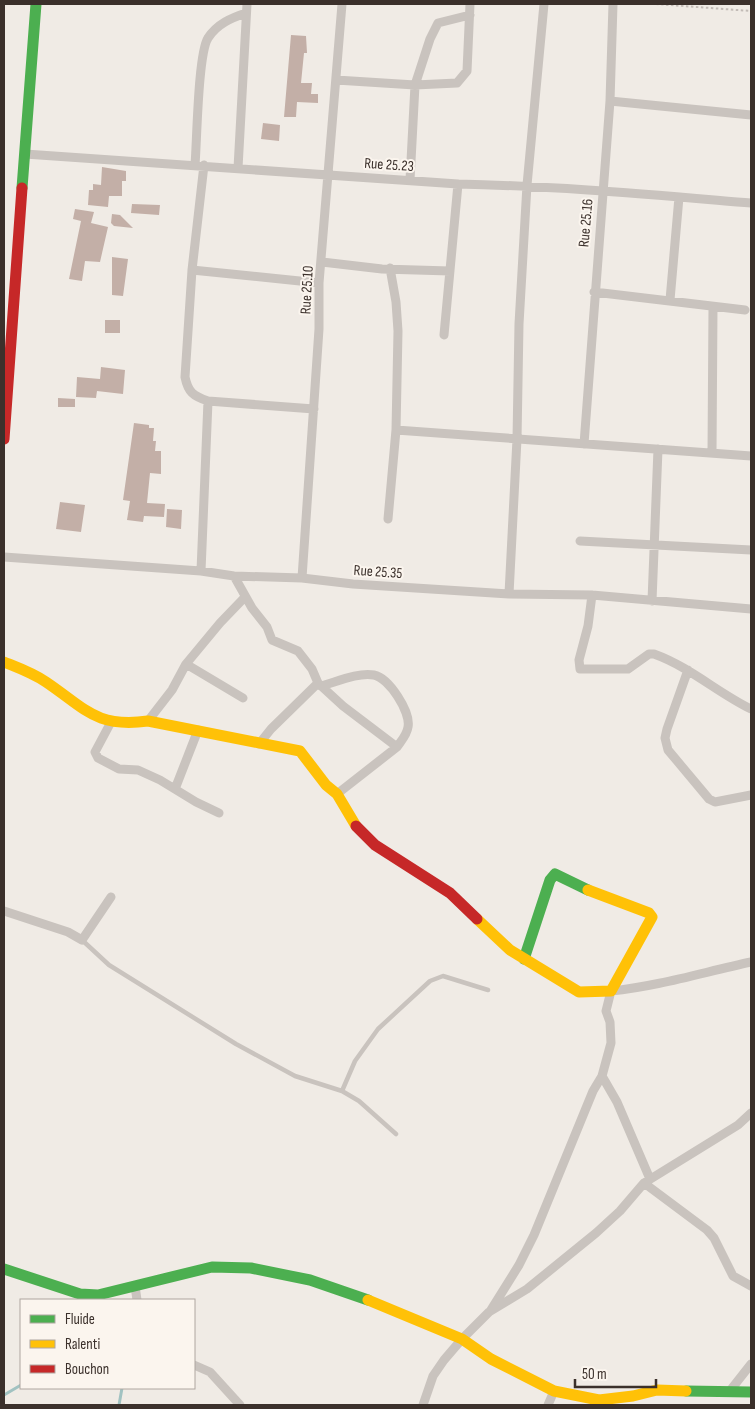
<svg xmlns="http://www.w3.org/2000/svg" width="755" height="1409" font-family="'Sofia Sans Condensed',sans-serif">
<rect width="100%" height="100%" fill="#f0ebe5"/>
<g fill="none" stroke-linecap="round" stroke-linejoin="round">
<path stroke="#a1c2c1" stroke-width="3" d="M4 1395 21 1385
M119 1405 122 1388"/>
</g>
<path fill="#c3afa7" d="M291 35 306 36 307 53H304L301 83H312L311 94H318V103L297 102 296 117H284Z
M263 123 280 125 279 141 261 139Z
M102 167 126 171V181H122V196H109L108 207 88 205 89 190H93V184L101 185Z
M132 204 160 205 159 215 131 213Z
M75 209 94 212 91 223 108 227 100 262 85 261 82 281 69 279 81 221 73 219Z
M112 214 120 215 133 228 114 226 111 223Z
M112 257 128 259 123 296 112 295Z
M105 320H120V333H105Z
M101 367 125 370 123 394 97 391 96 398 76 397 77 377 100 379Z
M58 398 75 399V407H58Z
M134 423 149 425V428H154L153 441H156L155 451H161V474L150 473 147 503 165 504 164 517 144 516 143 522 127 520 130 501 123 500Z
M60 502 85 505 81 532 56 529Z
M167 509 182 510 181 529 166 527Z"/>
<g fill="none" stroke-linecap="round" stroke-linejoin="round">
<path stroke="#c2bbb6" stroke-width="2" stroke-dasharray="2.5 2.5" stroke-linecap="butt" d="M656 4 751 11"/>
<path stroke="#c9c3be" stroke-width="4.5" d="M82 940 109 965 236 1044 295 1076 342 1091 359 1101 396 1134
M342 1091 355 1061 378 1029 430 981 443 976 488 990"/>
<path stroke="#c9c3be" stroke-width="9" d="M336 80 415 85 457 83 467 71 470 4
M610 101 751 115
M25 154 458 184C556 186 654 195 751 203
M195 165C197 140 198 54 208 38 217 24 231 18 246 13
M204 165 192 270 185 377C188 392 193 396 208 401L314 409
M238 168 247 4
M410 180 415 85 430 39 438 23 470 15
M322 262 382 269 450 271
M192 270 319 283
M594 292 745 310
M670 300 679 197
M444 335 458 184
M396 430 751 456
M584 444 610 101 613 4
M712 453 713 307
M388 519 396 430 398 331 396 302 390 268
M580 541 751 550
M4 557 201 571 234 576 302 578 353 584 509 594 592 595 751 609
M201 571 208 401
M234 576 252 608 267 627 272 640 298 651 312 669 318 683 271 729 259 744
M302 578 319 329V283L342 4
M509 594 517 439 519 324 527 185 544 4
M592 595 588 626 579 660 580 669H628L649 654H654C690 667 718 693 751 709
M652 601 658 449
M186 664 243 698
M688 670 667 729 665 738 668 750 709 799 715 802 751 795
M318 683 343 706 397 747 337 794
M321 686C336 682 358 672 374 675 389 678 411 712 408 727 407 735 401 741 397 747
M148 721 172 690 186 664 220 623 245 597
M111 722 95 752 98 758 119 769 138 770 160 780 196 802 219 813
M175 789 198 730
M4 911 68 932 82 940 111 897
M650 1179 617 1102 602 1076 611 1043 610 1022 606 1011 611 991C659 986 704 972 751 962
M644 1183 707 1230 714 1238 733 1276 751 1286
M135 1286 137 1300
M491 1310 519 1265 534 1235 593 1091 602 1076
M194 1365 210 1372 240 1405
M729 1392 751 1364
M423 1405 433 1376 444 1360 462 1339 489 1312 527 1289 596 1233 620 1211 644 1183 738 1125 751 1113
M548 1405 554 1391"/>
<path stroke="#4caf50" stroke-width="11" d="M22 188 36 4
M524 959 550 880 555 874 588 890
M4 1269 80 1294 98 1295 212 1267 251 1268 310 1280 368 1300
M686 1391 751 1392"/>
<path stroke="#ffc107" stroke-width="11" d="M4 662C19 668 33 673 46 682 86 709 96 728 148 721L300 751 326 785 337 794 356 826
M477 919 510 950 579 992 611 991 652 917 649 913 588 890
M368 1300 462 1339 491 1359 554 1391 599 1400 633 1396 657 1390 686 1391"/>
<path stroke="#c62828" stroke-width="11" d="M4 439 22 188
M356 826 375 845 450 893 477 919"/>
</g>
<g text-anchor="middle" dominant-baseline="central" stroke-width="4" stroke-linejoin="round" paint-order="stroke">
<g font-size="15" fill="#3b302b" stroke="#fbf5ee">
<text transform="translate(389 165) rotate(4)">Rue 25.23</text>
<text transform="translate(586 223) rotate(-85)">Rue 25.16</text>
<text transform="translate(307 290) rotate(-87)">Rue 25.10</text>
<text transform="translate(378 572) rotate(4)">Rue 25.35</text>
</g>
</g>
<rect width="755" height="1409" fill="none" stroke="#3b302b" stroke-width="10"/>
<rect x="20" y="1299" width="175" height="90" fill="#fbf5ee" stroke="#aea6a0"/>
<rect x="30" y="1315" width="25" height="8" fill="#4caf50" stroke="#aea6a0"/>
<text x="65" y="1324" font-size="15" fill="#3b302b">Fluide</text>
<rect x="30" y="1340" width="25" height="8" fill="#ffc107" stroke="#aea6a0"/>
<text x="65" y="1349" font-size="15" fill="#3b302b">Ralenti</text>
<rect x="30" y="1365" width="25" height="8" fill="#c62828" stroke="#aea6a0"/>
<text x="65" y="1374" font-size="15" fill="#3b302b">Bouchon</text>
<path d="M575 1379v8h81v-8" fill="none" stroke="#3b302b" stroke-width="2.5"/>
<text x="582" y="1379" font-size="15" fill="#3b302b" stroke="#fbf5ee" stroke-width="4" paint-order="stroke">50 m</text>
</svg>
